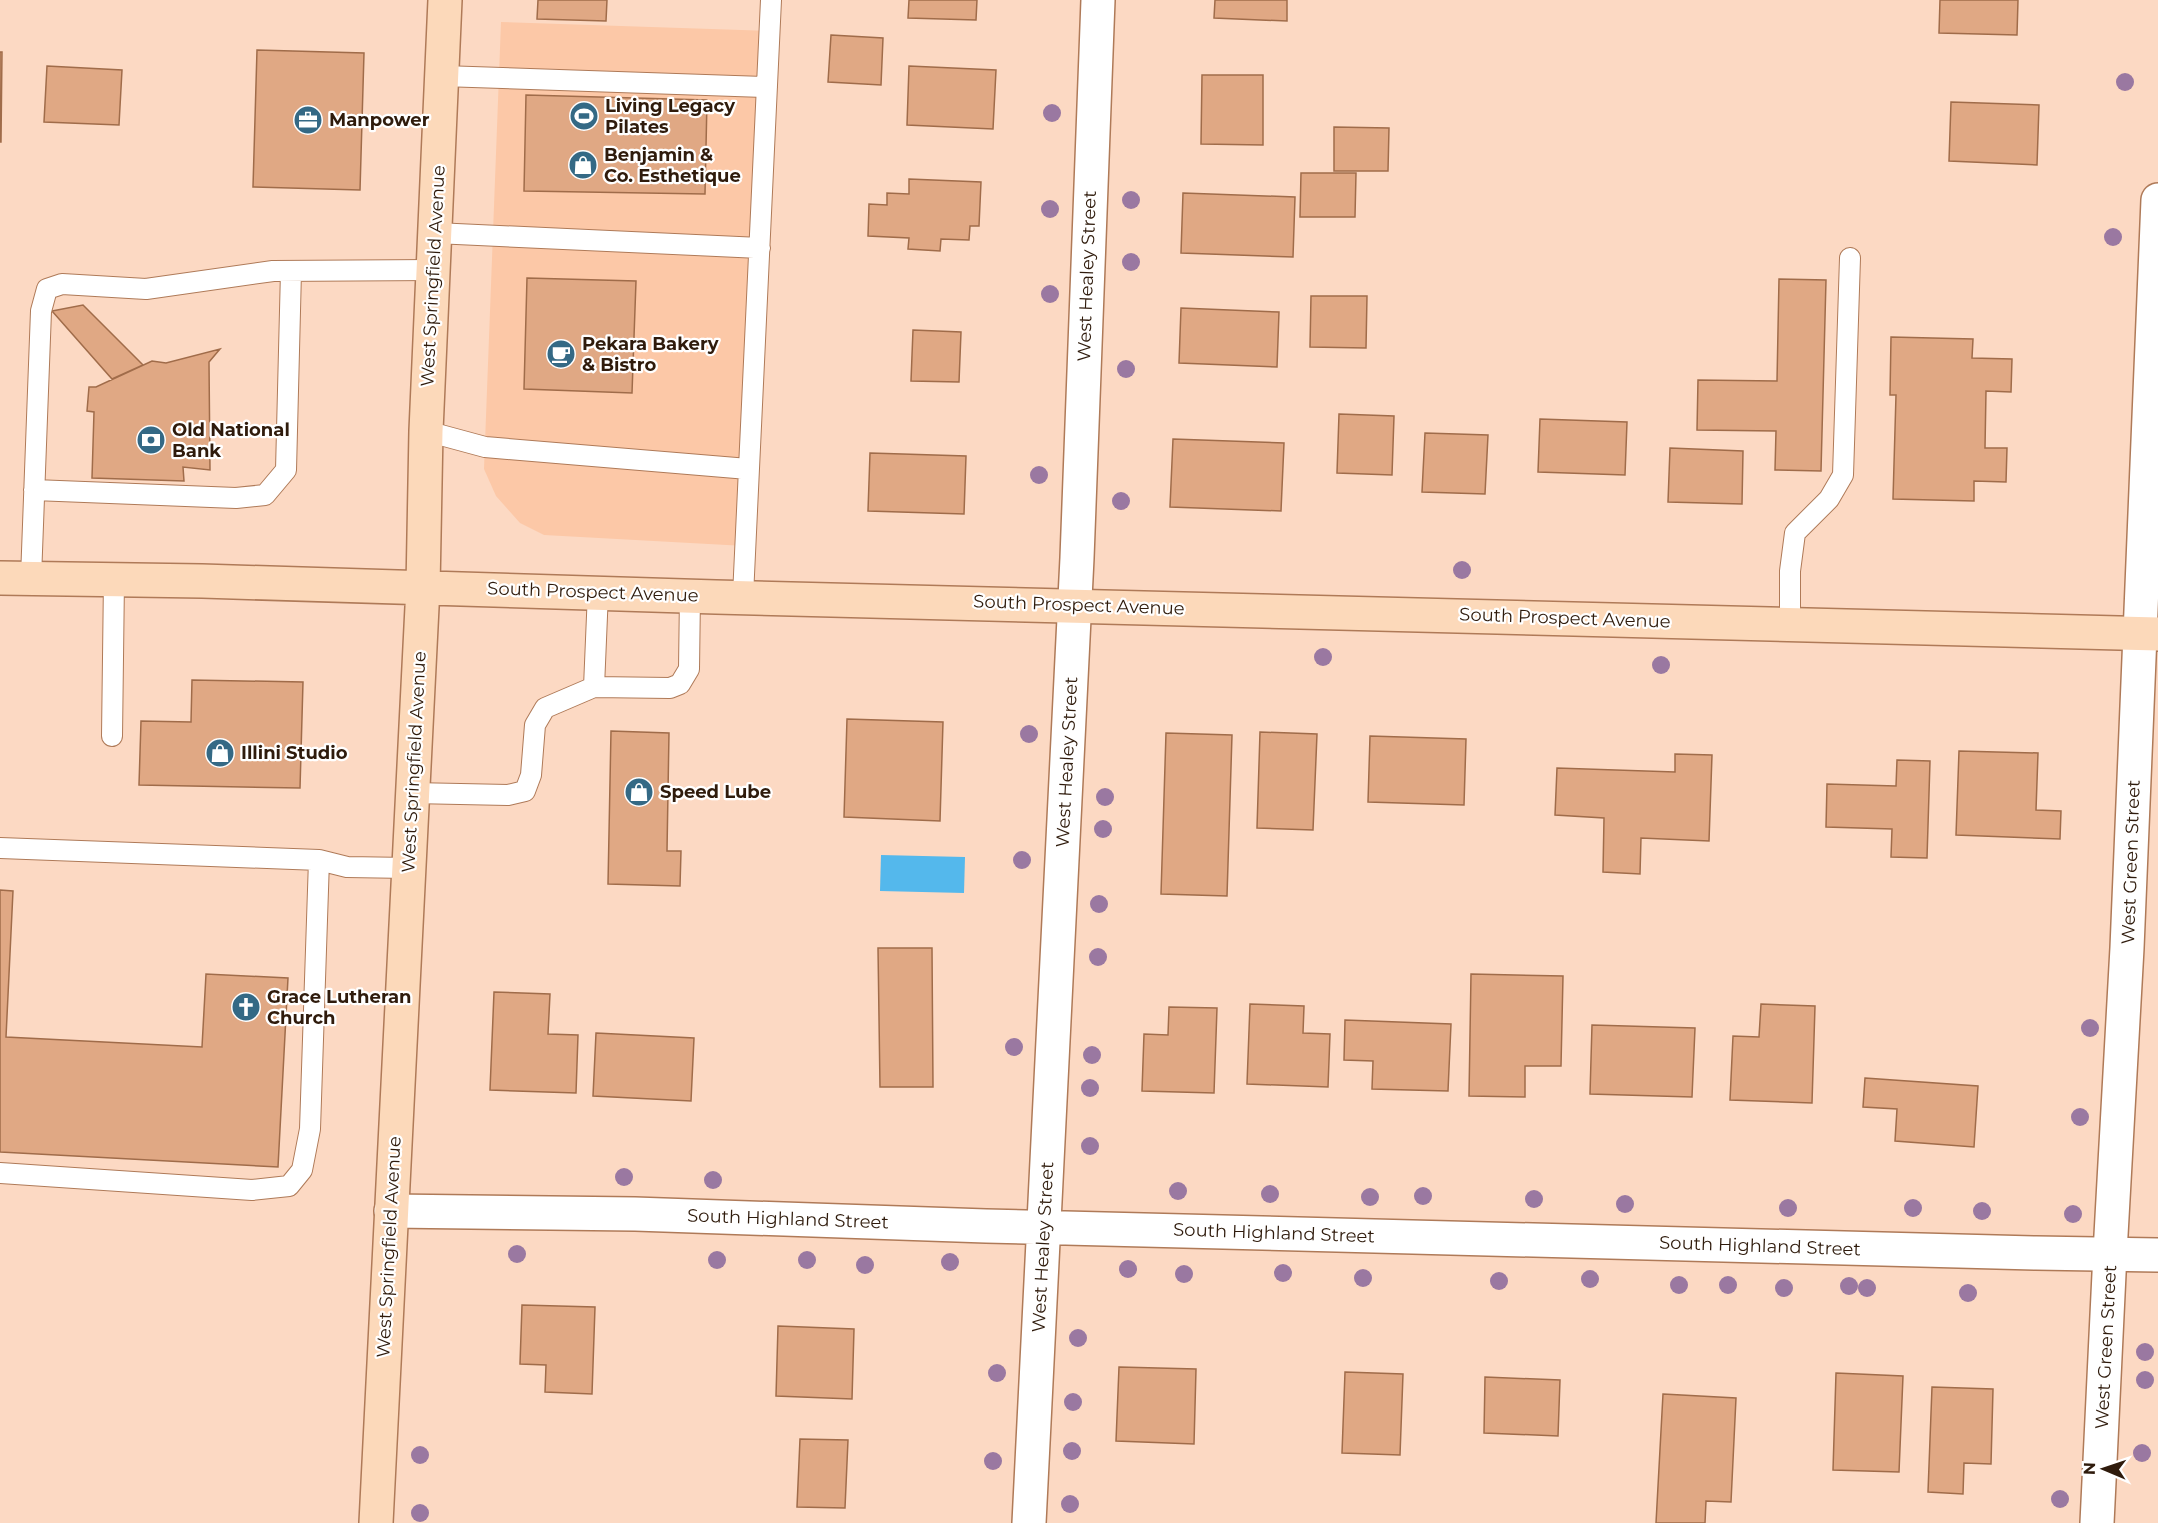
<svg xmlns="http://www.w3.org/2000/svg" width="2158" height="1523" font-family="Montserrat,sans-serif">
<rect width="100%" height="100%" fill="#fcd9c3"/>
<path fill="#fcc8a7" d="M501 22 770 31 745 546 544 535 520 523 496 496 484 469Z"/>
<path fill="#54b8ec" d="M881 855 965 857 964 893 880 891Z"/>
<path fill="#e0a884" stroke="#a06c4a" stroke-width="1.5" d="M538 0H607L606 21 537 19Z
M909 0H977L976 20 908 18Z
M1215 0H1287V21L1214 18Z
M1940 0H2018L2017 35 1939 33Z
M831 35 883 38 881 85 828 82Z
M257 50 364 53 360 190 253 187Z
M0 52H2L1 142H0Z
M47 66 122 70 119 125 44 122Z
M909 66 996 70 993 129 907 125Z
M1202 75H1263V145L1201 144Z
M526 95 707 100 705 194 524 191Z
M1951 102 2039 105 2037 165 1949 161Z
M1334 127 1389 128 1388 171H1334Z
M1301 173H1356L1355 217H1300Z
M909 179 981 182 979 226H970L969 240 941 239 940 251 908 249 909 238 868 236 869 204 887 205V193L909 194Z
M1183 193 1295 197 1293 257 1181 253Z
M527 278 636 281 632 393 524 389Z
M1779 279 1826 280 1821 471 1775 470 1776 431 1697 430 1698 380 1777 381Z
M1311 296H1367L1366 348 1310 347Z
M83 305 143 365 112 379 52 311Z
M1181 308 1279 312 1277 367 1179 363Z
M913 330 961 332 959 382 911 381Z
M1891 337 1973 339 1972 358 2012 359 2011 392 1986 391 1985 448H2007L2006 482 1974 481V501L1893 499 1896 395H1890Z
M220 349 209 362 210 470 183 467 184 481 92 478 94 412 87 411 89 387H96L152 361 166 363Z
M1339 414 1394 416 1392 475 1337 473Z
M1540 419 1627 422 1625 475 1538 472Z
M1425 433 1488 435 1485 494 1422 492Z
M1173 439 1284 443 1281 511 1170 507Z
M1670 448 1743 451 1742 504 1668 502Z
M870 453 966 456 964 514 868 511Z
M192 680 303 682 300 788 139 785 141 721 191 722Z
M847 719 943 722 940 821 844 817Z
M611 731 669 733 667 851H681L680 886 608 884Z
M1260 732 1317 734 1313 830 1257 828Z
M1166 733 1232 735 1227 896 1161 894Z
M1370 736 1466 739 1464 805 1368 802Z
M1959 751 2038 753 2036 810 2061 811 2060 839 1956 835Z
M1675 754 1712 755 1709 841 1641 838 1640 874 1603 872 1604 818 1555 815 1557 768 1675 772Z
M1897 760 1930 761 1927 858 1891 857 1892 829 1826 827 1827 784 1896 786Z
M0 890 13 891 6 1037 202 1047 206 974 288 978 278 1167 0 1152Z
M878 948H932L933 1087H880Z
M1471 974 1563 976 1561 1066H1525V1097L1469 1096Z
M494 992 550 994 548 1034 578 1035 576 1093 490 1090Z
M1250 1004 1304 1006 1303 1033 1330 1034 1328 1087 1247 1084Z
M1761 1004 1815 1006 1812 1103 1730 1100 1733 1036 1759 1037Z
M1169 1007 1217 1008 1214 1093 1142 1091 1144 1034 1168 1035Z
M1345 1020 1451 1024 1448 1091 1372 1089 1373 1061 1344 1060Z
M1592 1025 1695 1028 1692 1097 1590 1094Z
M596 1033 694 1038 691 1101 593 1096Z
M1865 1078 1978 1086 1974 1147 1895 1141 1897 1109 1863 1107Z
M522 1305 595 1307 592 1394 545 1392 546 1365 520 1364Z
M778 1326 854 1329 852 1399 776 1396Z
M1119 1367 1196 1369 1194 1444 1116 1441Z
M1345 1372 1403 1374 1400 1455 1342 1453Z
M1836 1373 1903 1376 1899 1472 1833 1470Z
M1485 1377 1560 1380 1558 1436 1484 1433Z
M1932 1387 1993 1389 1991 1464 1964 1463 1963 1494 1928 1492Z
M1663 1394 1736 1398 1731 1502 1706 1501 1705 1523H1656Z
M800 1439 848 1440 845 1508 797 1507Z"/>
<g fill="none" stroke-linecap="round" stroke-linejoin="round">
<g stroke="#af7a58" stroke-width="22">
<path id="service" d="M442 76 767 87
M435 233 760 248
M426 431 485 447 748 469
M34 490 236 498 265 495 286 470 291 271
M31 578 41 311 47 289 62 284 146 289 273 271 433 270
M743 596 771 0
M1790 624V571L1795 533 1829 499 1843 475 1850 258
M594 687 598 592
M112 736 114 579
M412 793 508 795 525 791 531 775 535 725 545 708 594 687 670 688 680 684 689 669 690 595
M0 848 319 860 347 867 408 868
M0 1173 252 1190 289 1186 302 1170 310 1129 319 860"/>
</g>
<g stroke="#af7a58" stroke-width="36">
<path id="minor" d="M391 1211 635 1214 986 1226 2036 1253 2158 1255
M1029 1523 1077 558 1098 0"/>
</g>
<g stroke="#af7a58" stroke-width="36">
<path id="tertiary" d="M2097 1523 2110 1253 2127 948 2158 200"/>
</g>
<g stroke="#af7a58" stroke-width="36">
<path id="secondary" d="M0 578 202 581 716 597 2158 634
M376 1523 423 587 426 431 445 0"/>
</g>
<use href="#service" stroke="#fff" stroke-width="20"/>
<use href="#minor" stroke="#fff" stroke-width="33"/>
<use href="#tertiary" stroke="#fff" stroke-width="33"/>
<use href="#secondary" stroke="#fcd9ba" stroke-width="33"/>
</g>
<g fill="#9a78a1">
<circle cx="2125" cy="82" r="9"/>
<circle cx="1052" cy="113" r="9"/>
<circle cx="1131" cy="200" r="9"/>
<circle cx="1050" cy="209" r="9"/>
<circle cx="2113" cy="237" r="9"/>
<circle cx="1131" cy="262" r="9"/>
<circle cx="1050" cy="294" r="9"/>
<circle cx="1126" cy="369" r="9"/>
<circle cx="1039" cy="475" r="9"/>
<circle cx="1121" cy="501" r="9"/>
<circle cx="1462" cy="570" r="9"/>
<circle cx="1323" cy="657" r="9"/>
<circle cx="1661" cy="665" r="9"/>
<circle cx="1029" cy="734" r="9"/>
<circle cx="1105" cy="797" r="9"/>
<circle cx="1103" cy="829" r="9"/>
<circle cx="1022" cy="860" r="9"/>
<circle cx="1099" cy="904" r="9"/>
<circle cx="1098" cy="957" r="9"/>
<circle cx="2090" cy="1028" r="9"/>
<circle cx="1014" cy="1047" r="9"/>
<circle cx="1092" cy="1055" r="9"/>
<circle cx="1090" cy="1088" r="9"/>
<circle cx="2080" cy="1117" r="9"/>
<circle cx="1090" cy="1146" r="9"/>
<circle cx="624" cy="1177" r="9"/>
<circle cx="713" cy="1180" r="9"/>
<circle cx="1178" cy="1191" r="9"/>
<circle cx="1270" cy="1194" r="9"/>
<circle cx="1423" cy="1196" r="9"/>
<circle cx="1370" cy="1197" r="9"/>
<circle cx="1534" cy="1199" r="9"/>
<circle cx="1625" cy="1204" r="9"/>
<circle cx="1788" cy="1208" r="9"/>
<circle cx="1913" cy="1208" r="9"/>
<circle cx="1982" cy="1211" r="9"/>
<circle cx="2073" cy="1214" r="9"/>
<circle cx="517" cy="1254" r="9"/>
<circle cx="717" cy="1260" r="9"/>
<circle cx="807" cy="1260" r="9"/>
<circle cx="950" cy="1262" r="9"/>
<circle cx="865" cy="1265" r="9"/>
<circle cx="1128" cy="1269" r="9"/>
<circle cx="1283" cy="1273" r="9"/>
<circle cx="1184" cy="1274" r="9"/>
<circle cx="1363" cy="1278" r="9"/>
<circle cx="1590" cy="1279" r="9"/>
<circle cx="1499" cy="1281" r="9"/>
<circle cx="1679" cy="1285" r="9"/>
<circle cx="1728" cy="1285" r="9"/>
<circle cx="1849" cy="1286" r="9"/>
<circle cx="1784" cy="1288" r="9"/>
<circle cx="1867" cy="1288" r="9"/>
<circle cx="1968" cy="1293" r="9"/>
<circle cx="1078" cy="1338" r="9"/>
<circle cx="2145" cy="1352" r="9"/>
<circle cx="997" cy="1373" r="9"/>
<circle cx="2145" cy="1380" r="9"/>
<circle cx="1073" cy="1402" r="9"/>
<circle cx="1072" cy="1451" r="9"/>
<circle cx="2142" cy="1453" r="9"/>
<circle cx="420" cy="1455" r="9"/>
<circle cx="993" cy="1461" r="9"/>
<circle cx="2060" cy="1499" r="9"/>
<circle cx="1070" cy="1504" r="9"/>
<circle cx="420" cy="1513" r="9"/>
</g>
<defs>
<g id="stadium-disc" transform="scale(1.5)"><circle r="9.5" fill="#346985" stroke="#fff"/><path d="M0-5a6.5 5 0 1 0 0 10a6.5 5 0 1 0 0-10ZM-3.5-1.8h7v3.6h-7Z" fill="#fff"/></g>
<g id="office-disc" transform="scale(1.5)"><circle r="9.5" fill="#346985" stroke="#fff"/><path d="M-6-3h4V-5.5h4V-3h4V5H-6ZM-1-4.5V-3h2v-1.5ZM-6 0V1H6V0Z" fill="#fff"/></g>
<g id="shop-disc" transform="scale(1.5)"><circle r="9.5" fill="#346985" stroke="#fff"/><path d="M-5-2.5h2.3a2.7 3.5 0 0 1 5.4 0H5L5.5 6h-11ZM-1.5-2.5h3a1.5 2.3 0 0 0-3 0Z" fill="#fff"/></g>
<g id="cafe-disc" transform="scale(1.5)"><circle r="9.5" fill="#346985" stroke="#fff"/><path d="M-5.5-4.5H6V0H3Q3 3.5 0 3.5H-2.5Q-5.5 3.5-5.5 0ZM3-3.2v2h1.7v-2ZM-6 4.5H4V6H-6Z" fill="#fff"/></g>
<g id="bank-disc" transform="scale(1.5)"><circle r="9.5" fill="#346985" stroke="#fff"/><path d="M-6-4H6V4H-6ZM0-2.3a2.3 2.3 0 1 0 0 4.6a2.3 2.3 0 1 0 0-4.6Z" fill="#fff"/></g>
<g id="church-disc" transform="scale(1.5)"><circle r="9.5" fill="#346985" stroke="#fff"/><path d="M-1.2-6h2.4v3.5h3.3v2.4h-3.3V6h-2.4V-.1h-3.3v-2.4h3.3Z" fill="#fff"/></g>
</defs>
<g fill-rule="evenodd">
<use href="#stadium-disc" x="584" y="116"/>
<use href="#office-disc" x="308" y="120"/>
<use href="#shop-disc" x="583" y="165"/>
<use href="#cafe-disc" x="561" y="354"/>
<use href="#bank-disc" x="151" y="440"/>
<use href="#shop-disc" x="220" y="753"/>
<use href="#shop-disc" x="639" y="792"/>
<use href="#church-disc" x="246" y="1007"/>
</g>
<g text-anchor="middle" dominant-baseline="central" stroke-width="4.5" stroke-linejoin="round" paint-order="stroke">
<g font-size="18" font-weight="bold" fill="#2f1b0c" stroke="#fff" text-anchor="start">
<text x="605" y="106">Living Legacy<tspan x="605" dy="21">Pilates</tspan></text>
<text x="329" y="120">Manpower</text>
<text x="604" y="155">Benjamin &amp;<tspan x="604" dy="21">Co. Esthetique</tspan></text>
<text x="582" y="344">Pekara Bakery<tspan x="582" dy="21">&amp; Bistro</tspan></text>
<text x="172" y="430">Old National<tspan x="172" dy="21">Bank</tspan></text>
<text x="241" y="753">Illini Studio</text>
<text x="660" y="792">Speed Lube</text>
<text x="267" y="997">Grace Lutheran<tspan x="267" dy="21">Church</tspan></text>
</g>
<g font-size="18" fill="#2f1b0c" stroke="#fff">
<text transform="translate(433 276) rotate(-87)">West Springfield Avenue</text>
<text transform="translate(1087 276) rotate(-88)">West Healey Street</text>
<text transform="translate(593 592) rotate(2)">South Prospect Avenue</text>
<text transform="translate(1079 605) rotate(2)">South Prospect Avenue</text>
<text transform="translate(1565 618) rotate(2)">South Prospect Avenue</text>
<text transform="translate(414 762) rotate(-87)">West Springfield Avenue</text>
<text transform="translate(1067 762) rotate(-87)">West Healey Street</text>
<text transform="translate(2131 862) rotate(-88)">West Green Street</text>
<text transform="translate(788 1219) rotate(2)">South Highland Street</text>
<text transform="translate(1274 1233) rotate(2)">South Highland Street</text>
<text transform="translate(1760 1246) rotate(2)">South Highland Street</text>
<text transform="translate(389 1247) rotate(-87)">West Springfield Avenue</text>
<text transform="translate(1043 1247) rotate(-87)">West Healey Street</text>
<text transform="translate(2106 1347) rotate(-87)">West Green Street</text>
</g>
</g>
<g transform="translate(2104 1469) rotate(272)" stroke="#ffffff" stroke-width="4.5" paint-order="stroke">
<path d="M0-4.5L10 22L0 15L-10 22Z" fill="#2f1b0c"/>
<text y="-9" font-size="16" font-weight="bold" text-anchor="middle" fill="#2f1b0c">N</text>
</g>
</svg>
